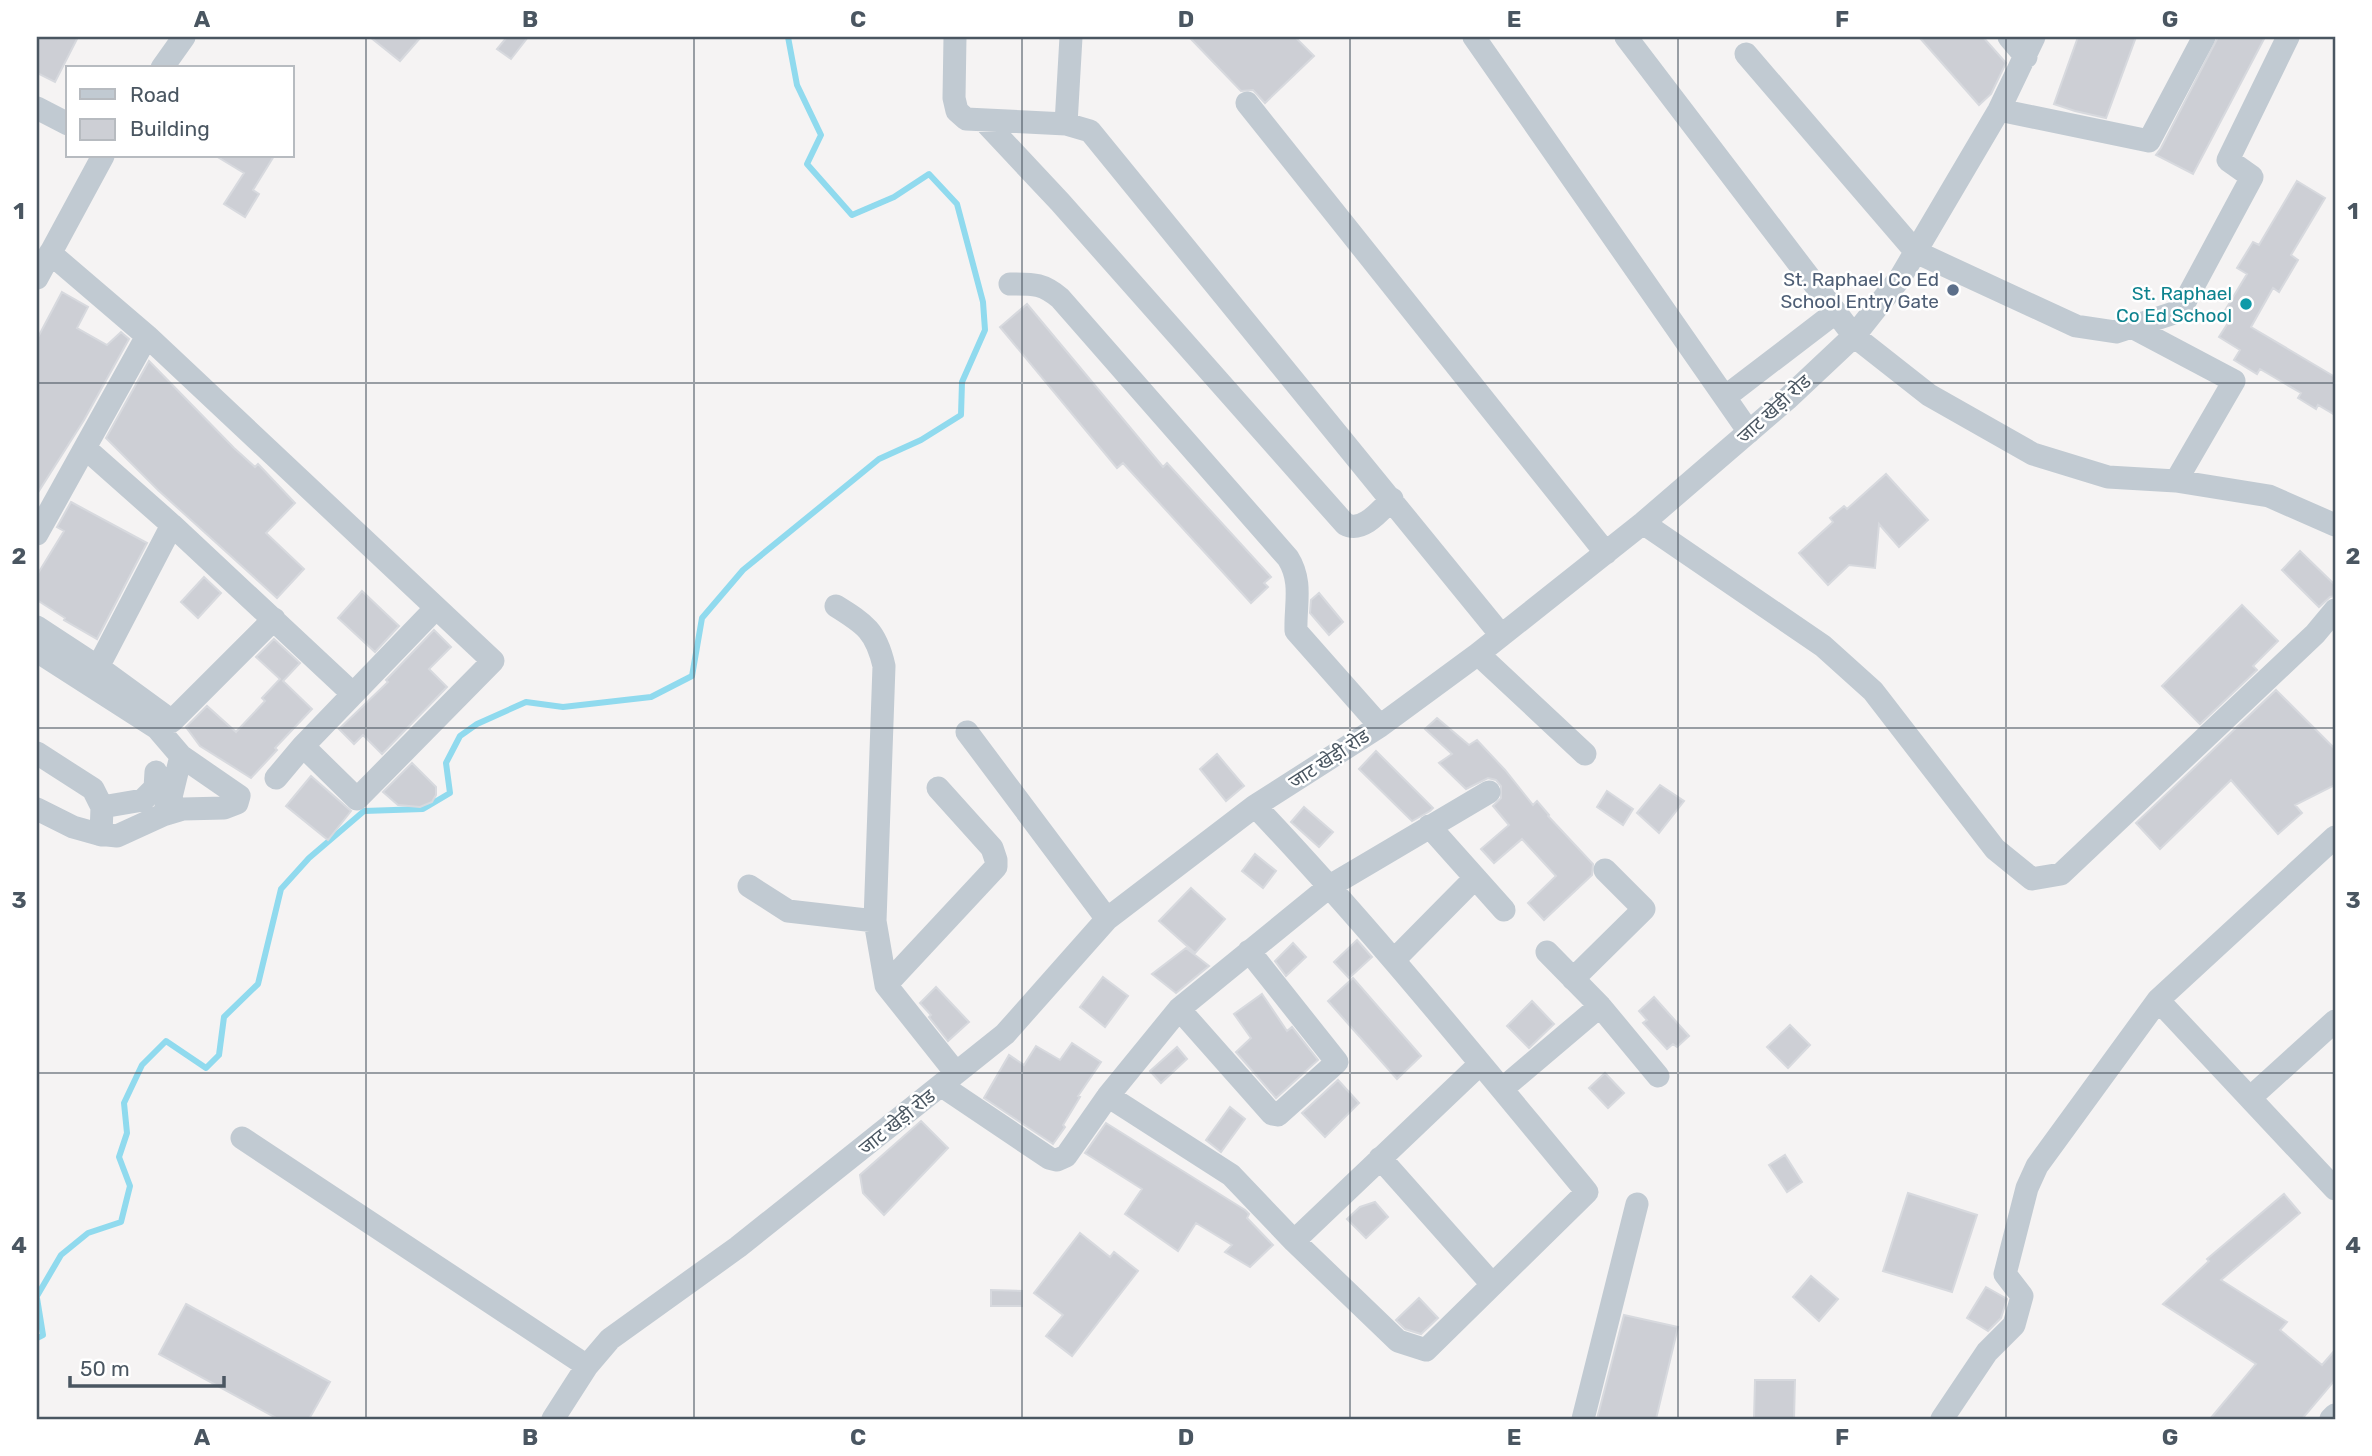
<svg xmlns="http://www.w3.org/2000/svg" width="2372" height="1456" font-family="Rubik,'Noto Sans Devanagari',sans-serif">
<rect width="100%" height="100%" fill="#f5f3f3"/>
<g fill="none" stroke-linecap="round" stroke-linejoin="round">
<path stroke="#90daee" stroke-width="6" d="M37 1296 61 1255 88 1233 121 1222 130 1186 119 1157 127 1133 124 1103 142 1065 166 1041 206 1068 219 1055 224 1017 258 984 281 889 309 858 364 811 423 809 450 793 446 763 460 736 477 724 526 702 563 707 651 697 692 676 702 618 743 570 879 459 921 440 961 415 962 382 985 330 983 302 957 204 929 174 894 197 852 215 807 164 821 135 797 85 788 37
M37 1298 43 1335 37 1338"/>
</g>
<path fill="#cdcfd5" stroke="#d7d9de" stroke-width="2" d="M37 37H78L55 82 37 73Z
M370 37H421L400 61Z
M507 37H528L511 59 497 49Z
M1189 37H1295L1314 56 1265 103 1253 90 1241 91Z
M1919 37H1983L2006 63 1991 94 1979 105Z
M2078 37H2136L2106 118 2075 111 2054 104Z
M2218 37H2265L2193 174 2156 155 2161 148Z
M216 156H274L253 190 259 194 245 217 224 204 244 173Z
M2297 181 2325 198 2291 255 2298 260 2279 292 2273 288 2251 327 2335 377V415L2318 405 2316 409 2298 398 2301 393 2260 369 2257 374 2234 360 2240 350 2219 337 2228 323 2221 317 2247 274 2237 268 2253 242 2259 245Z
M62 292 88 307 77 328 107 345 121 332 129 339 84 420 37 494V339Z
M1027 304 1163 467 1167 463 1271 577 1264 583 1268 587 1251 603 1123 463 1117 468 1000 327Z
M149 361 234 448 255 467 258 464 295 503 266 533 304 569 277 598 158 490 106 438Z
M1886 474 1928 520 1899 547 1879 524 1875 568 1849 565 1828 585 1799 553 1833 522 1830 518 1844 506 1847 509Z
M71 502 147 543 97 639 64 620 65 618 37 600V575L64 531 57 527Z
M2300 551 2335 585V596L2330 597 2319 607 2282 570Z
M204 577 221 593 198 618 181 602Z
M362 591 399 626 375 652 338 618Z
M1319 593 1343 622 1329 635 1310 613 1311 600Z
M2242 605 2278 641 2253 666 2257 670 2200 724 2162 686Z
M434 630 451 647 429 669 447 687 382 754 363 735 354 744 339 729 388 682 386 680Z
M274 639 300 663 283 681 312 709 275 748 277 750 251 778 200 746 186 727 207 706 236 732 265 701 262 698 280 679 256 657Z
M2276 690 2335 749V785L2295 805 2302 813 2278 834 2231 780 2160 849 2136 823Z
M1437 718 1469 745 1477 740 1505 770 1533 805 1537 801 1549 815 1548 816 1593 864 1592 875 1544 920 1528 903 1556 876 1522 839 1494 863 1481 849 1509 825 1493 806 1501 798V786L1496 780 1488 778 1466 789 1439 763 1452 754 1425 729Z
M1376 751 1433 808 1430 811 1412 821 1359 769Z
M1217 754 1244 786 1226 801 1200 769Z
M412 763 436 787V795L432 802 420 807 398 805 383 792Z
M311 776 351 811 328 840 286 806Z
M1660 785 1684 801 1659 833 1637 813Z
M1607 791 1633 809 1623 825 1597 807Z
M1304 807 1333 832 1319 847 1291 822Z
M1255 854 1276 871 1263 888 1242 871Z
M1191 888 1225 919 1195 953 1159 921Z
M1357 940 1372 957 1349 978 1334 962Z
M1293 943 1306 957 1286 976 1275 961Z
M1186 948 1209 966 1176 993 1152 974Z
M1103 977 1128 996 1105 1027 1080 1007Z
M1353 978 1421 1056 1397 1079 1328 1001Z
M936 987 969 1022 948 1041 929 1017 931 1015 920 1003Z
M1262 994 1287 1031 1292 1027 1318 1060 1276 1098 1236 1052 1251 1038 1234 1014Z
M1654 997 1689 1036 1677 1047 1673 1044 1667 1049 1643 1023 1647 1020 1639 1011Z
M1532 1001 1554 1024 1529 1048 1507 1026Z
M1790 1025 1810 1045 1788 1068 1767 1047Z
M1072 1043 1101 1062 1078 1096 1080 1097 1063 1125 1065 1127 1053 1144 984 1098 1009 1055 1024 1065 1036 1046 1060 1060Z
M1177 1047 1187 1059 1161 1083 1150 1071Z
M1605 1073 1624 1093 1608 1108 1589 1088Z
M1338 1080 1359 1103 1325 1137 1302 1113Z
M1230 1107 1245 1119 1221 1152 1206 1140Z
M921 1121 948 1148 884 1215 863 1193 860 1175Z
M1106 1123 1245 1210 1249 1214 1247 1218 1273 1245 1250 1267 1225 1252 1232 1245 1196 1223 1178 1251 1125 1214 1142 1189 1085 1153Z
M1785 1155 1802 1182 1787 1192 1769 1165Z
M1908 1193 1977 1215 1952 1292 1883 1271Z
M2284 1194 2300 1213 2221 1280 2287 1322 2280 1330 2322 1365 2335 1350V1380L2302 1419H2210L2256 1364 2163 1304 2209 1261 2207 1259Z
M1375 1202 1388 1217 1366 1238 1347 1219 1360 1207Z
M1080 1233 1110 1257 1114 1252 1138 1271 1072 1356 1046 1336 1063 1315 1034 1293Z
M1811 1276 1838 1299 1819 1321 1793 1297Z
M1986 1287 2007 1299 2001 1318 1988 1331 1967 1318Z
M991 1290 1022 1291V1306H991Z
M1419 1298 1438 1318 1421 1334 1405 1329 1396 1320Z
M186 1304 330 1382 309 1419H278L159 1354Z
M1624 1315 1678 1327 1656 1419H1597Z
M1755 1380H1795L1794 1419H1754Z"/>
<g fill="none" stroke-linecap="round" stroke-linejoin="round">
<path stroke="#c1cad2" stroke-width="23" d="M955 37 954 98 957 111 966 119 1066 124 1090 131 1501 635
M1474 37 1749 432
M1626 37 1854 336 1929 395 2033 454 2108 477 2176 481 2269 496 2335 525
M2009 37 2026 57
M1746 54 1916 252 2076 326 2116 332 2180 311 2252 177 2228 160 2288 37
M162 68 184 37
M1247 103 1606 553
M37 108 68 124
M1999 110 2149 141 2204 37
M984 121 1060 202 1345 524C1362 534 1381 510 1392 499
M1066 124 1071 37
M50 253 147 336 493 661 357 799 303 746 436 608
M37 278 103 156
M1010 284C1033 284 1042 283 1060 298L1288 558C1303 582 1295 605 1296 631L1380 726
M2132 327 2234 381 2176 481
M1725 397 1836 312
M85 448 172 525 353 694
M1643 523 1823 646 1873 691 1995 849 2032 879 2061 874 2315 634 2335 610
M37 534 147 336
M836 606C865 624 876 631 884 666L875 921 886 985 956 1073
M37 627 98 667 172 721 274 619
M37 651 157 728 181 756 239 796 237 803 224 808 183 809 163 815 117 836 98 834 73 827 37 809
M1478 654 1585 754
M98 667 172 525
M967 732 1107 919
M37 753 93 789 102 807 101 835
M276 778 303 746
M102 807 143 800 155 788 156 772
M163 815 171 797 181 756
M1429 826 1504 910
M2335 837 2158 1000 2335 1189
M749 886 788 911 875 921
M1547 952 1600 1006 1658 1076
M1394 960 1475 878
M1573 979 1644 909 1605 870
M886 985 996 867V860L992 848 938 788
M1179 1009 1272 1114 1278 1115 1337 1062 1249 951
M942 1086 1049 1158 1057 1160 1066 1156 1108 1096 1179 1009 1330 886 1489 792
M1502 1089 1600 1006
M1108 1096 1231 1175 1294 1241 1398 1341 1426 1350 1587 1192C1478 1061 1372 929 1255 806
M2250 1098 2335 1021
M242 1138 587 1366
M1380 1158 1492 1284
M1294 1241 1480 1064
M553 1419 587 1366 610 1339 738 1247 1005 1034 1107 919 1255 806 1380 726 1478 654 1643 523 1787 399 1854 336 1900 278 1999 110 2034 37
M1583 1419 1637 1204
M1942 1419 1987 1352 2014 1325 2022 1296 2005 1274 2027 1188 2037 1166 2158 1000
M2331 1419 2335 1415"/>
</g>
<path fill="none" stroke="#4a5661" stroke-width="2" stroke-opacity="0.55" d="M366 37V1419M694 37V1419M1022 37V1419M1350 37V1419M1678 37V1419M2006 37V1419M37 383H2335M37 728H2335M37 1073H2335"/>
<circle fill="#5c6f8a" stroke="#fff" stroke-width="2.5" cx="1953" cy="290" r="7"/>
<circle fill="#0f9aa8" stroke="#fff" stroke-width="2.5" cx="2246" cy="304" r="7"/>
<g text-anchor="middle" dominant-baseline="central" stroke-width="5" stroke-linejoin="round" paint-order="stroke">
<g font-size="19" fill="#4e5e75" stroke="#fff" text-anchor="end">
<text x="1939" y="279">St. Raphael Co Ed<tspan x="1939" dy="22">School Entry Gate</tspan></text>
</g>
<g font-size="19" fill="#0d838f" stroke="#fff" text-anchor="end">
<text x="2232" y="293">St. Raphael<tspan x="2232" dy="22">Co Ed School</tspan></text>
</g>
<g font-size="19" fill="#4a5661" stroke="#fff">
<text transform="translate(1774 409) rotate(-42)">जाट खेड़ी रोड</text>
<text transform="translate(1329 759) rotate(-33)">जाट खेड़ी रोड</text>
<text transform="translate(897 1122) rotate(-39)">जाट खेड़ी रोड</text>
</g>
</g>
<rect width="2372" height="1456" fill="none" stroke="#ffffff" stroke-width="77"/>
<rect x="66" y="66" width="228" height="91" fill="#ffffff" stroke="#b7bbc0" stroke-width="2"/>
<rect x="80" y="89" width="35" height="10" fill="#c1cad2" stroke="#b7bbc0" stroke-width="2"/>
<text x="130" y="102" font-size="21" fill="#4a5661">Road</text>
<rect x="80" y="119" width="35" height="21" fill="#cdcfd5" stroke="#b7bbc0" stroke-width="2"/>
<text x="130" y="136" font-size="21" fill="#4a5661">Building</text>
<path d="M70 1376v10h154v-10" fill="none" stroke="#4a5661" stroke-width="3.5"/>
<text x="80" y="1376" font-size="21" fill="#4a5661" stroke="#ffffff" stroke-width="5" paint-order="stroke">50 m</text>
<rect x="38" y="38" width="2296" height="1380" fill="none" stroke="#4a5661" stroke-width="2.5"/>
<g font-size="23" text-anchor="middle" font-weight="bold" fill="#4a5661">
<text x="202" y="27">A</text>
<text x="530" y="27">B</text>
<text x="858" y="27">C</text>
<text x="1186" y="27">D</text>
<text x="1514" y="27">E</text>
<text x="1842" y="27">F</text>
<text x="2170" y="27">G</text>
<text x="19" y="219">1</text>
<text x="2353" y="219">1</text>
<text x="19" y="564">2</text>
<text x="2353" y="564">2</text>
<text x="19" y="908">3</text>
<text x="2353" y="908">3</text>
<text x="19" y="1253">4</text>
<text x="2353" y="1253">4</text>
<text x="202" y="1445">A</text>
<text x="530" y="1445">B</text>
<text x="858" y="1445">C</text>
<text x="1186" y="1445">D</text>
<text x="1514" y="1445">E</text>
<text x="1842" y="1445">F</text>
<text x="2170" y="1445">G</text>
</g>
</svg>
